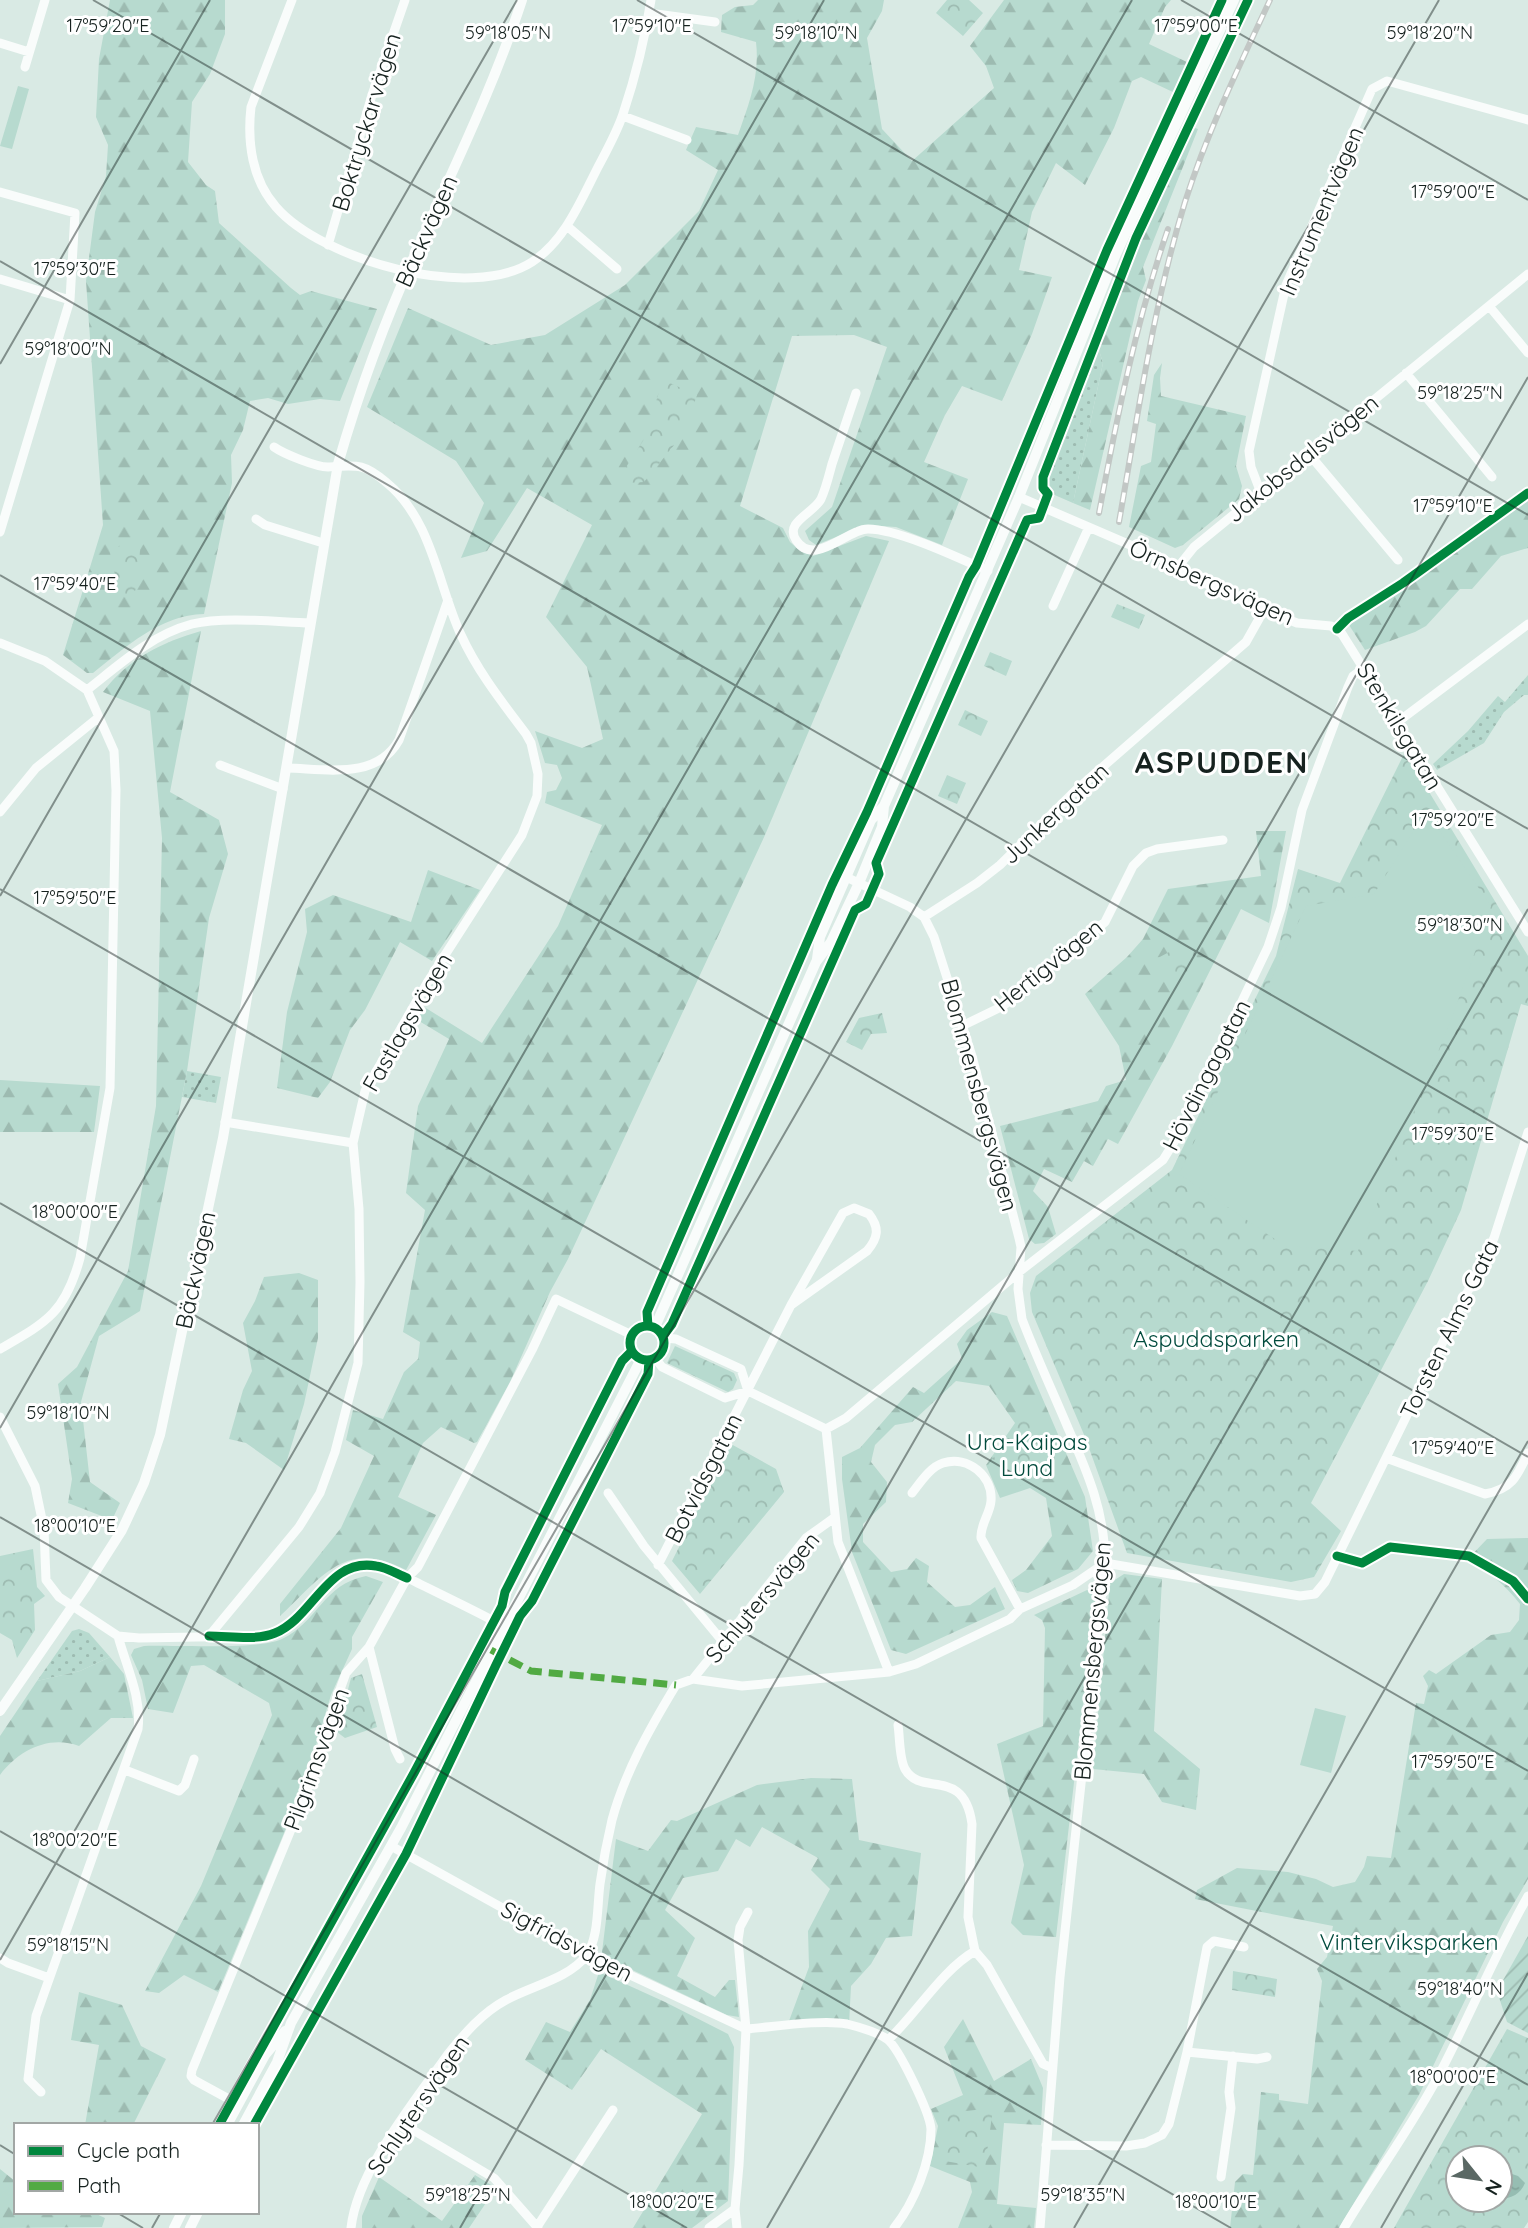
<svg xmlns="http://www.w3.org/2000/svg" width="1528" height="2228" font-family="Quicksand,sans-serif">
<defs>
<pattern id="grass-dots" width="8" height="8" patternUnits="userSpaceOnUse" patternTransform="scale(1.75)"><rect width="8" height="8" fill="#b7dacf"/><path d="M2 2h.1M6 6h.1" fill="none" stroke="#9dbbb1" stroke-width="1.8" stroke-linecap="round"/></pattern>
<pattern id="forest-firs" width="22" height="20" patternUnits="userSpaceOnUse" patternTransform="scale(1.75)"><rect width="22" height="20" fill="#b7dacf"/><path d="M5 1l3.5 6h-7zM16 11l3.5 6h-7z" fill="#9dbbb1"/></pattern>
<pattern id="park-crowns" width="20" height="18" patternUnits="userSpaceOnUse" patternTransform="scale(1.75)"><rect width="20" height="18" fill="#b7dacf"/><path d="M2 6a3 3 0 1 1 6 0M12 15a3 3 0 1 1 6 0" fill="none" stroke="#9dbbb1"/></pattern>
<pattern id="garden-furrows" width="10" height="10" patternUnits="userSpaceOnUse" patternTransform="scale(1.75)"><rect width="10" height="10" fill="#b7dacf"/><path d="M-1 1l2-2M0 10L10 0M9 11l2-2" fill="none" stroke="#9dbbb1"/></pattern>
<pattern id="water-ripples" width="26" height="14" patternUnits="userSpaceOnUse" patternTransform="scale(1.75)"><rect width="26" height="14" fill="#96bdb2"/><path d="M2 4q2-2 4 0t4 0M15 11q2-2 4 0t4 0" fill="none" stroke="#81a299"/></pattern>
</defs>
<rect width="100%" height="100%" fill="#d9eae4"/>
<path fill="url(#grass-dots)" d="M1098 347 1103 363 1073 503 1050 493 1045 482Z
M1528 675V695H1524L1504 712 1484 743 1437 770 1433 764 1468 731 1498 696 1505 702Z
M187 1071 221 1077 216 1103 182 1097Z
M79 1629 89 1633 110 1657 80 1671 37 1681 72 1631Z"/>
<path fill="url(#forest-firs)" d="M110 0H225V34L210 74 192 102 188 162 206 185 215 191 219 223 291 288 300 295 311 291 377 309 340 401 320 399 288 404 268 398 250 401 243 430 231 455 232 483 204 614C160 615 126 647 93 673H87L63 655 103 525 86 281 95 212 106 176 108 145 96 117 99 59Z
M758 0H884L882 11 867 38 882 129 912 161 994 88 986 66 970 46 1004 0H1171L1165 7 1149 44 1189 63 1175 93 1141 77 1132 81 1114 128 1085 185 1056 163 1032 212 1019 270 1052 277 1032 334 1002 401 962 386 945 415 924 462 968 479 942 545 896 527 866 525 816 545 809 540 805 531 832 507 887 347 854 335 792 336 740 506 783 528 790 542 800 551 813 556 866 536 889 541 765 835 568 1259 550 1292 510 1382 477 1442 474 1443 441 1427 423 1443 398 1497 436 1515 406 1570C345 1538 322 1577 280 1616V1604L341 1528 374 1456 346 1440 353 1410 383 1419 404 1372 418 1359 420 1342 403 1332 425 1210 406 1193 418 1106 449 1039 414 1018 421 1005 482 1043 558 926 602 825 545 803 547 792 556 790 562 778 557 765 545 763 535 731 582 748 603 739 587 667 546 617 592 525 527 488 487 551 461 558 484 503 456 461 367 407 408 308 491 345 545 335 625 285 699 211 718 170 686 150 696 127 738 135C749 104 760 76 756 42L721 32 722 15 735 7 753 5Z
M1192 127 1198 129 1143 267 1146 280 1138 301 1090 510 1073 503 1103 363 1098 347 1141 238Z
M1162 363 1160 378 1161 396 1246 416 1236 466 1242 486 1239 499 1183 545 1175 548 1129 527 1141 466 1151 462 1156 424 1147 421 1154 375Z
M1528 497V548L1501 556 1472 589H1460L1426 626 1415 632 1365 650 1349 625Z
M201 631 170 792 219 820 228 854 209 918 187 1071 140 1311 99 1336 81 1402 90 1482 120 1503 112 1520 68 1503 72 1479 58 1384 77 1367 128 1271 156 1106 162 838 150 711 103 692C128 659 162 642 201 631Z
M1256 831H1286L1269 923 1241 909 1172 1046 1118 1144 1108 1139 1093 1166 1084 1161 1072 1182 1044 1169 1033 1191 1048 1207 1056 1234 1044 1243 1035 1244 1029 1239 1000 1126 1098 1101 1106 1086 1126 1080 1119 1046 1085 994 1127 957 1143 939 1168 889 1261 876Z
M428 870 480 890 432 961 400 942 365 1010 350 1030 330 1082 318 1098 277 1088 287 1012 307 932 305 909 333 895 411 922Z
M0 1080 100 1086 94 1132H0Z
M299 1273 318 1280V1338L304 1404 284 1470 246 1443 229 1439 243 1390 252 1371 243 1323 255 1301 264 1277Z
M992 1312 1007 1316 1085 1497 1093 1551 1078 1569 1028 1593 1017 1591 1012 1580 1026 1570 1052 1536 1046 1498 1030 1488 1000 1498 986 1465 1015 1423 989 1386 956 1381 912 1422 895 1425 875 1445 871 1462 887 1482 886 1502 863 1524V1542L891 1572 907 1569 916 1558 929 1566 927 1582 955 1607 970 1605 995 1587 1005 1609 906 1654 891 1650 852 1552 842 1479V1457L860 1448 913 1387 924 1393 962 1359 957 1344 967 1330Z
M1528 1538V1879L1503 1922 1419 2095 1339 2228H1230L1235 2182 1243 2174 1253 2175 1261 2092 1279 2094V2100L1308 2104 1322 1981 1317 1969 1327 1957 1333 1926 1195 1899 1197 1890 1237 1868 1288 1872 1316 1879 1333 1887 1355 1882 1364 1867 1367 1856 1391 1858 1416 1703 1424 1704 1428 1686 1423 1676 1429 1670 1436 1674 1491 1635 1510 1632 1519 1620 1520 1604C1504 1584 1489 1571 1467 1560L1487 1539Z
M1124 1574 1162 1579 1154 1731 1200 1769 1196 1810 1162 1802 1144 1774 1093 1769 1110 1583Z
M366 1576 383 1582 352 1637V1649L331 1695 304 1785 218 1992 184 1975 159 1993 145 1991 201 1886 272 1715 269 1703 204 1665 191 1666 173 1713 148 1709 142 1680 131 1655 134 1649 144 1646C175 1645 258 1650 282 1639 319 1621 322 1585 366 1576Z
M1087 1590 1096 1594 1056 1937 1023 1935 1011 1923 1024 1865 997 1744 1043 1726 1045 1628 1042 1620 1034 1615Z
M110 1657 124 1674 133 1718H111L79 1746C49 1735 19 1750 0 1775V1736L37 1681 80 1671Z
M811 1778 852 1779 859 1840 921 1853 912 1936 886 1938 871 1964 851 1986 849 2025 789 2021 809 1967 808 1931 830 1889 811 1870 818 1858 762 1827 750 1847 736 1839 718 1871 683 1878 665 1910 695 1938 677 1976 715 1997 729 1980H735L739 2017 727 2015 605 1957 602 1952 616 1839 648 1851 671 1820 677 1821 757 1785Z
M599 1972 665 2002 728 2034 734 2047 728 2201 692 2228H633L702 2114 601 2049 572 2090 525 2060 546 2022 570 2032 590 2000Z
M79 1992 122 2005 141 2046 166 2059 133 2125H85L99 2045 71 2040Z
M963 2019 994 2081 1031 2059 1043 2088 1041 2125 1004 2123 997 2204 1036 2208 1034 2228H958L972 2192 970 2182 930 2166 938 2126 931 2109 963 2095 944 2047Z
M0 2169 16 2182V2212H92L105 2218 102 2227 0 2228Z
M475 2175 496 2188 469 2228H362V2216L379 2177 442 2221Z"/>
<path fill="url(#park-crowns)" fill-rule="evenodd" d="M947 0H969L983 13 963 36 936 13Z
M663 380 697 395 684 433 644 482 615 484 643 441Z
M133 543 140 550 138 581 135 591 120 597 109 548Z
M1117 604 1145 615 1139 629 1111 617Z
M990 652 1012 661 1006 676 984 666Z
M965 710 988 721 981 736 958 725Z
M1405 752 1528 956V1006L1521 1004 1461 1210 1428 1281 1311 1503 1341 1531 1314 1577 1291 1582 1127 1553 1085 1437 1032 1312 1030 1293 1036 1276 1172 1170 1276 956 1298 869 1340 883Z
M947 775 966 783 957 804 938 796Z
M1192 940 1198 962 1190 978 1156 973 1154 960Z
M882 1013 887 1033 871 1034 862 1050 846 1042 859 1018Z
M675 1346 734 1373 737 1380 733 1389 728 1392 667 1363Z
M1032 1406 1058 1466 1002 1495 988 1465Z
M731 1444 776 1469 784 1492 700 1594 672 1561Z
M33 1549 37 1587 45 1596 34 1604 35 1630 17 1658 12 1640 0 1633V1556Z
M362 1674 377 1727 345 1738 337 1732 351 1678Z
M1233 1971 1277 1979 1275 1997 1232 1990Z
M1507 2029 1528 2038V2222L1524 2228H1394ZM1458 2158H1500V2200H1458Z
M993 2108 985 2168 939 2160 948 2113Z"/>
<path fill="url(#garden-furrows)" d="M1528 1936V2033L1507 2022 1497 1991Z"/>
<path fill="#b7dacf" d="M18 86 29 89 12 149 0 146Z
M1426 811 1491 906 1454 1012 1358 1251 1285 1246 1179 1174 1306 906 1374 894Z
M1315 1708 1346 1716 1331 1773 1300 1765Z"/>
<path fill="url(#water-ripples)" d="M1512 2174 1518 2176 1525 2183C1520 2195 1512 2197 1500 2200V2183Z"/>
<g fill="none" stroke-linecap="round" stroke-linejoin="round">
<path stroke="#f9fcfb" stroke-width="9" d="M292 0 251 107C247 142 252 180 276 207 322 260 470 302 532 262 565 241 581 200 598 167 607 150 617 132 623 114 635 78 645 38 651 0
M649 13 715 22
M0 43 29 52
M25 67 45 0
M623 116 687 140
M0 192 75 213 70 300 0 532
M567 226 617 269
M328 245 372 95 405 0
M0 279 70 300
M1489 306 1528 353
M1406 373 1492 477
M856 393C848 417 840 440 832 464 829 475 826 488 821 499 814 513 784 522 796 540 814 568 847 529 868 529 898 529 959 558 988 571
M1309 454 1398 560
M1261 493 1251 467 1249 451 1286 285 1372 89 1387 81 1528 120
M1019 497 1165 560 1193 578 1264 610 1297 623 1331 626 1342 634 1528 932
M256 519 265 525 323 543
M1178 567 1194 547 1528 274
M1053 606 1089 527
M0 643 45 661 87 690 114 751 116 790 110 1088 80 1258C65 1313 47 1322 0 1349
M87 690C119 665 151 635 192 624 224 616 276 622 310 623
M1399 721 1528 624
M220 765 283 789
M287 768C326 769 377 780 399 740L448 600
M0 812 36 768 99 717
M846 877 910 907 924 917 934 937 972 1056 1019 1238 1021 1247 1018 1289 1022 1319C1036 1356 1053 1392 1068 1428 1088 1473 1105 1513 1105 1563L1060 1977 1040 2228
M924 917 977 883 1000 865 1075 791 1246 642 1264 610
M964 1025 1003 1006 1105 922 1133 866 1146 853 1157 849 1223 840
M225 1122 353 1143
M655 1358 662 1367 725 1398 748 1391 741 1369 676 1339 664 1338
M748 1391 826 1429
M0 1417 35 1486 44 1529 46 1580 59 1597 118 1636 139 1638 261 1636C292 1629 307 1606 327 1584 339 1571 359 1562 376 1566 393 1569 411 1580 426 1587 452 1600 478 1612 503 1626
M826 1429 846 1418 1019 1272 1163 1160 1176 1139 1268 947 1281 908 1302 810 1348 687 1353 676 1365 667
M826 1429 838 1542 889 1672
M1386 1458 1485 1494C1512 1489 1517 1477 1528 1453
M608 1493 644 1546 723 1642
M912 1493C920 1483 930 1467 943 1463 968 1455 993 1476 991 1501 990 1514 980 1525 981 1538L1020 1609
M658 1565 791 1305 867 1251C878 1238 880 1228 869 1214L854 1208 843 1213 791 1305
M209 1636 299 1527 320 1493 335 1452 358 1363 360 1282 359 1209 353 1143 365 1091 427 983 522 835 537 796 538 774 531 743 526 734C502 702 478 672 461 635 438 585 432 520 387 483 364 463 357 465 328 467 316 467 284 454 274 447
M369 1647 395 1749 400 1759
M693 1679 806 1538 834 1518
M898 1725C900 1738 899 1758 905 1769 921 1798 964 1765 972 1824L968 1917 975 1951 987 1965 1043 2064 1052 2068
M125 1770 179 1791 185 1785 194 1759
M391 1846 587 1955 746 2029 738 1940 740 1927 748 1912
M0 1958 8 1963 49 1978
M888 2040C917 2013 941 1971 975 1951
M1187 2052 1257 2059 1267 2057
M41 2092 28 2079 36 2016 138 1729C142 1697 126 1666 118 1636
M238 2104 194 2080 191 2076 192 2070 313 1776 334 1706 346 1673 369 1647 407 1578 418 1567 532 1350 556 1299 632 1335
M401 2123 494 2178 538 2228
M1046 2145 1126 2146 1145 2143 1162 2135 1169 2124 1187 2052 1207 1947 1214 1941 1244 1947
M1221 2177 1231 2108 1229 2092 1233 2056
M537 2227 613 2110
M351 2228C357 2171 415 2101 448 2054 465 2033 482 2013 506 2000 531 1986 568 1979 586 1956 599 1938 597 1906 600 1884 603 1862 607 1841 612 1820 625 1772 650 1728 676 1685L693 1679 742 1686 889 1672 916 1664 1010 1619 1020 1609 1073 1585 1105 1563 1300 1596 1315 1594 1325 1582 1494 1238 1528 1132
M709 2228 735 2209
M737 2228 735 2209 739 2165 746 2029C772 2027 823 2019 847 2024 859 2027 877 2032 887 2039 899 2048 930 2113 931 2129 931 2162 914 2203 894 2228
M1344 2228C1376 2174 1414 2124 1442 2069 1472 2011 1496 1952 1528 1896"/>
<path stroke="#f9fcfb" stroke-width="10" d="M817 959 820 937 871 820 884 806
M630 1343a17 17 0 1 1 34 0a17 17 0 1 1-34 0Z
M655 1327 816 962 831 942 859 883 882 827 884 806 1019 497 1116 254 1234 0
M0 1711 85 1588 122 1530 144 1483 160 1435 223 1138 338 464C359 391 385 320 417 250 454 167 494 86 522 0
M227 2125 265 2055 285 2031
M243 2125 277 2062 291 2023 401 1828 641 1359
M174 2228 182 2212
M190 2228 198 2212"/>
<g stroke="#c2c7c5" stroke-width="6">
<path id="rail" d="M1099 513C1117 417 1136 322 1168 229
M1119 522C1138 415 1153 306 1185 202 1207 133 1239 66 1270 0"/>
</g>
<use href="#rail" stroke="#fff" stroke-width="3.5" stroke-dasharray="10" stroke-linecap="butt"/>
<path stroke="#51aa43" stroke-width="7" stroke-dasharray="14 7" stroke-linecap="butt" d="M491 1650 531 1671 676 1685"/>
<g stroke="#fff" stroke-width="13">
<path id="cycleway" d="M1337 629 1348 618 1403 583 1528 493
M630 1343a17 17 0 1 1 34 0a17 17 0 1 1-34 0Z
M648 1326 647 1312 832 885 867 812 969 577 976 566 1107 250 1222 0
M663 1336 672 1324 855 910 866 904 879 874 876 863 1027 520 1039 518 1048 494 1043 488V477L1136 238 1248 0
M1337 1556 1362 1563 1390 1547 1469 1556 1513 1581 1528 1599
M209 1636C230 1636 256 1641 275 1633 313 1618 328 1557 376 1566 386 1567 397 1574 407 1578
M219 2125 414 1773 502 1606 505 1592 622 1361 632 1351
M254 2125 406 1854 496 1665 520 1616 532 1601 648 1374 649 1360"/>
</g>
<use href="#cycleway" stroke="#00873e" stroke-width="9"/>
</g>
<path fill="none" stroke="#16221f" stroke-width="2" stroke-opacity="0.45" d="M93 0 1528 829M637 0 1528 515M1181 0 1528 200M0 261 1528 1143M0 364 210 0M0 575 1528 1457M0 889 1528 1771M0 896 517 0M0 1203 1528 2085M0 1428 824 0M0 1517 1231 2228M0 1831 687 2228M0 1960 1132 0M212 2125 1439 0M0 2145 16 2155M116 2212 143 2228M152 2228 161 2212M460 2228 1528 377M767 2228 1528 909M1074 2228 1528 1441M1381 2228 1528 1973"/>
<g text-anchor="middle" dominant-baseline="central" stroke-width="6" stroke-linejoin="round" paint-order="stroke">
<g font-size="23" fill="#16221f" stroke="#fff">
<text transform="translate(366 122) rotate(-73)">Boktryckarvägen</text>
<text transform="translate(1321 211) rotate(-67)">Instrumentvägen</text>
<text transform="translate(426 231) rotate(-66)">Bäckvägen</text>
<text transform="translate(1302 458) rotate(-39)">Jakobsdalsvägen</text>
<text transform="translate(1212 582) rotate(24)">Örnsbergsvägen</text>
<text transform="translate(1400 726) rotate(59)">Stenkilsgatan</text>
<text transform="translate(1055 813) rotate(-43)">Junkergatan</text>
<text transform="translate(1048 965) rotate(-39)">Hertigvägen</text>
<text transform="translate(407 1022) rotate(-60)">Fastlagsvägen</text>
<text transform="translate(1206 1075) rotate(-63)">Hövdingagatan</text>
<text transform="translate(980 1095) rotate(75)">Blommensbergsvägen</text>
<text transform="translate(195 1270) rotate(-78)">Bäckvägen</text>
<text transform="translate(1449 1329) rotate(-64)">Torsten Alms Gata</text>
<text transform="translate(703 1478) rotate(-63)">Botvidsgatan</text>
<text transform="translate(762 1597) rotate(-50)">Schlytersvägen</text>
<text transform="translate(1092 1661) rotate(-85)">Blommensbergsvägen</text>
<text transform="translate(316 1759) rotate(-70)">Pilgrimsvägen</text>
<text transform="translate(567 1941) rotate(28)">Sigfridsvägen</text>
<text transform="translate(418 2105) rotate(-56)">Schlytersvägen</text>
</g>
<g font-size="23" fill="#024b3d" stroke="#fff">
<text x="1216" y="1338">Aspuddsparken</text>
<text x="1027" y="1441">Ura-Kaipas<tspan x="1027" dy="26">Lund</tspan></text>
<text x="1409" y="1941">Vinterviksparken</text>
</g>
<g font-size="30" font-weight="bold" letter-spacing="2" fill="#16221f" stroke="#fff">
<text x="1222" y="762">ASPUDDEN</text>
</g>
</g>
<g font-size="18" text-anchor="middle" fill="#16221f" stroke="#fff" stroke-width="6" stroke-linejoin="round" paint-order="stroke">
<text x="108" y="32">17°59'20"E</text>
<text x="652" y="32">17°59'10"E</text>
<text x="1196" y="32">17°59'00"E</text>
<text x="508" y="39">59°18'05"N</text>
<text x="816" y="39">59°18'10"N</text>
<text x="1430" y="39">59°18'20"N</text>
<text x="1453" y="198">17°59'00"E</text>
<text x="75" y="275">17°59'30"E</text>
<text x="68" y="355">59°18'00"N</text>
<text x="1460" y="399">59°18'25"N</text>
<text x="1453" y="512">17°59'10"E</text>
<text x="75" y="590">17°59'40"E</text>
<text x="1453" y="826">17°59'20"E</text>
<text x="75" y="904">17°59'50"E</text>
<text x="1460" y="931">59°18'30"N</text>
<text x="1453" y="1140">17°59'30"E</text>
<text x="75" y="1218">18°00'00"E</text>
<text x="68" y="1419">59°18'10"N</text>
<text x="1453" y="1454">17°59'40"E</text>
<text x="75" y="1532">18°00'10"E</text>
<text x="1453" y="1768">17°59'50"E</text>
<text x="75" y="1846">18°00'20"E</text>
<text x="68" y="1951">59°18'15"N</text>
<text x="1460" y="1995">59°18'40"N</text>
<text x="1453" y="2083">18°00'00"E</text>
<text x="468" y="2201">59°18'25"N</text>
<text x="1083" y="2201">59°18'35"N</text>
<text x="672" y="2208">18°00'20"E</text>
<text x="1216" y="2208">18°00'10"E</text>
</g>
<rect x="14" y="2123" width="245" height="91" fill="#ffffff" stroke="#a2a7a5" stroke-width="2"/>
<rect x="28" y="2146" width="35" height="10" fill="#00873e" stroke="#a2a7a5" stroke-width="2"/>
<text x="77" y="2158" font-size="21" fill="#16221f">Cycle path</text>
<rect x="28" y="2181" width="35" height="10" fill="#51aa43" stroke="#a2a7a5" stroke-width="2"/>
<text x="77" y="2193" font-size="21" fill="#16221f">Path</text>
<g transform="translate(1479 2179) rotate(120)"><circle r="33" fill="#ffffff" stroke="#a2a7a5" stroke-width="2"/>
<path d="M0-5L12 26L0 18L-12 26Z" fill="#5a6864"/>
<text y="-10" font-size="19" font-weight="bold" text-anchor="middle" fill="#16221f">N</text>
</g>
</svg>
